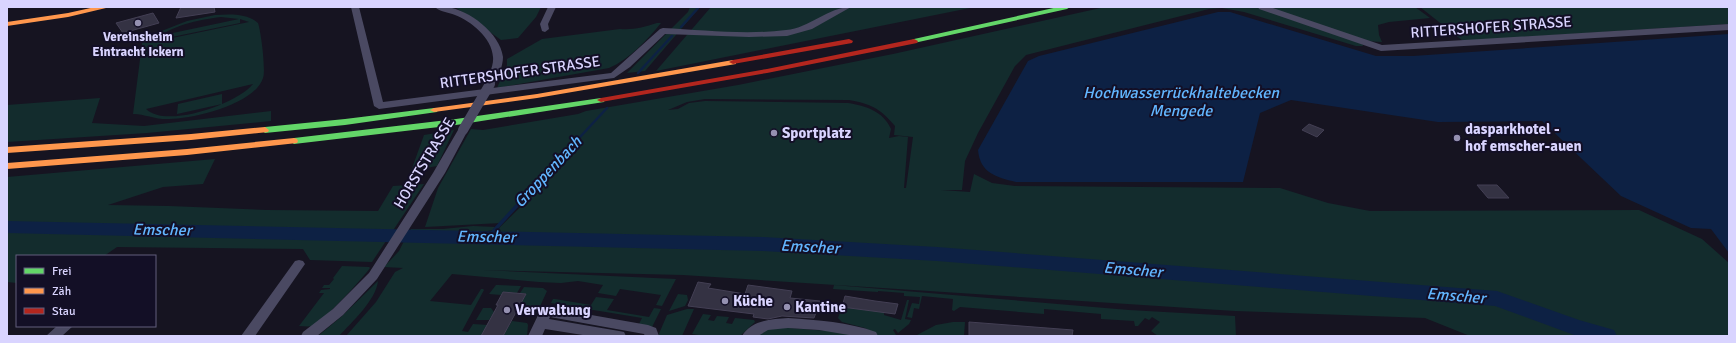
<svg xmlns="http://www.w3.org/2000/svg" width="1736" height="343" font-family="Signika,sans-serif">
<rect width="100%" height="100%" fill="#161421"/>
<path fill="#132c2d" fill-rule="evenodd" d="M455 7H541L536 17 518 38 501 40Z
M690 7H700L645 71 627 73 688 12Z
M711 7H975L656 71Z
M1105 7H1415L1430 18 1389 22 1378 25 1379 35 1382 42 1364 41 1362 43 1363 46H1356L1244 12 1222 8 1209 9 1026 55 1015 66 978 133 965 161 962 190H941L970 192 974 174 992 183 1015 186 1280 188 1328 203 1370 211 1639 210 1702 239 1729 263V336H1470L1425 318 1235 311 683 275 482 270 676 279 662 306 656 305 661 295 620 289 616 296 598 293 603 285 578 281 561 283 539 282 452 274 430 301 471 305 481 289H483L484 290 462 331 468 332 473 324 488 325 481 336H346L376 302 395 272 403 268 384 267 399 251 404 241H486L581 147 501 223 425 227 438 188 471 129 483 130 578 114 586 111 738 85 893 54ZM705 99 849 100C871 104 880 108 895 126L894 135 913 137 906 188H904L908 137 899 136 889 138 891 129C883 111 866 106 848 103L705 101 689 103 678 109 668 110 687 102Z
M1420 7H1729V24L1463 41Z
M215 15C230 14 247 13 258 23 261 31 266 71 263 78 255 104 193 119 169 119 157 120 141 113 133 114L143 36 159 32 187 21ZM221 17 239 19 168 34 167 38 240 23V19L249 22 153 42C170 25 198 20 221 17ZM253 84C237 104 166 129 146 109Z
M657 23H661C647 40 630 59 609 68L497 88 507 65V59L542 39 620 29C634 30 644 27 657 23Z
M222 94V104L177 114 178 104Z
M100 98 92 123 144 126 271 111V121L147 133 7 142V105Z
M454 130 437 166 411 171 424 135Z
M215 159 203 184 163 187 108 205 169 206 267 210 378 211 393 186 424 184 372 262 310 260 303 249 117 247 104 256H17V283L7 282V177Z
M473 226 495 227 493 230 488 231 410 232 411 229H443Z
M342 266 369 267 370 268C362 279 322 323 312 326 308 327 303 326 299 326L324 293H319L321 290 330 289V288H322L324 285H329L334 279 333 278Z
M378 281C376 300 352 322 339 336H318L341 317Z
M496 285H498L521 286 517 293 503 292 501 295 489 294Z
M834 285 1129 310 1235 316 1236 336H1158L1151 331 1160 322 1152 317 1149 320 1145 318 1138 326H1135L1134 321 1101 319V314L1044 309V314L960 307 954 311 952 310 953 299 922 296 919 309 914 308 912 318 907 317 912 303 919 304 920 297 904 296V293L878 291V292L833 289Z
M524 287 543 288 547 291 537 313 516 314 526 294 520 293Z
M678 294 687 295 688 300 685 306 669 311Z
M596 297 614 299 607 310 649 317 654 308 661 309 652 327 639 324 642 318 551 303 553 299H555L591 305Z
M907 300H909L905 319 911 320 909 324 898 333 895 329 893 330 896 335 894 336H879L865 328 842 322 838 318 842 307 884 312V315L901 320Z
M483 308H491L494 312 489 320H476Z
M687 309H694L682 336H658L667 315Z
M703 314 711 315 708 320 714 321 717 316 729 317 726 323 732 324 735 318 754 320 755 322 740 336H704L692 334Z
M512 321 527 323 528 325 527 336H503Z
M953 322H965L964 336H915L936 325Z
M777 327 841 332 859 336H757L764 330Z"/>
<path fill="#0d2144" d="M1218 12H1230L1376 56H1413L1729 34V253L1711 229 1691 228 1621 196 1542 121 1438 122 1291 100 1260 113 1243 182H1016C996 177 980 173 978 150L1028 61 1039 56Z"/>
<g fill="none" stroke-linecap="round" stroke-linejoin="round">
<path stroke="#0d2144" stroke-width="2.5" d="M681 27 699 7
M638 73 672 36
M567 151 607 108"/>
<path stroke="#0d2144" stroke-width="3.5" d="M489 236 568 150"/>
<path fill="#0d2144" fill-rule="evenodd" d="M7 221 763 237 937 247 1497 291 1579 320 1614 330 1617 336H1577L1495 306 937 261 763 251 7 233Z"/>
</g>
<path fill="#343243" stroke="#433f54" d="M181 7H214L215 12 176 18Z
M153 13 159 23 123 33 116 23Z
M1309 124 1324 130 1317 137 1302 130Z
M1477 185H1497L1509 198H1488Z
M698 282 711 284 708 288 745 294 748 285 792 291 790 298 820 301 814 318 782 316 768 319 753 317 754 314 688 306Z
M503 292 526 294 503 336H481L498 305H496Z
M845 296 875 301 898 304 895 314 842 307Z
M969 322 1073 330 1072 336H969Z"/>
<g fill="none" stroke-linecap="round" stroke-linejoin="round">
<path fill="#4a4962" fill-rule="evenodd" d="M351 7H359L383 102 611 73 660 29 663 28C703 30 746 35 786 30 810 28 828 7 851 7L812 29 787 36 749 37 665 34 630 67 614 78 379 109 374 106Z
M435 7C439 7 443 6 447 7 469 10 500 33 503 57 503 66 498 79 493 86L490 87 485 84C488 76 494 66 493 57 492 38 471 21 455 15 448 12 440 12 435 7Z
M548 7H556L548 24 549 29 545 32 542 31 540 24Z
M1258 7H1270L1382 45 1729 24V30L1381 51 1259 9Z
M463 127 468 130 445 173 377 279 343 315 317 336H301L303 332 333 309 369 273 433 173 458 130Z
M299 260 303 261 305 264 255 336H241L295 261Z
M546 307 648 325 656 328 659 336H645L644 334 550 317 549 319 619 331 624 332 626 336H589L545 329 542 336H528L541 309Z
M788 318C818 320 848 322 876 332L878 336H855L819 330 788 328 768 330 758 336H742C751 320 772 319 788 318Z
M57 326H73L62 336H46Z"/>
<path fill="#63d668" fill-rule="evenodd" d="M1058 7H1070L1067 9 914 43 910 41 914 39Z
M601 98 605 100 604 102 456 125 294 144 290 141 294 138 456 119Z
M434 108 438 110 437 112 345 125 265 133 261 130 265 127 345 119Z"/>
<path fill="#ff974d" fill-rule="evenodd" d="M95 7H107L106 8 68 17 7 26V22L68 13Z
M733 60H736V64L537 98 434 112 430 110 434 108 537 94Z
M265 127 269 130 268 132 191 140 7 153V147L191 134Z
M294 138 297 139 298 141 297 143 187 155 7 169V163L187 149Z"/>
<path fill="#b3261e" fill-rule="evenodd" d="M849 39 853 41 852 43 733 64 729 62 733 60Z
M914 39 918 41 917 43 767 73 601 102 597 100 601 98 767 69Z"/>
<path stroke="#4a4962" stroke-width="10" d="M463 130 490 84"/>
</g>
<g fill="#9591b1" stroke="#130f26" stroke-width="1.5">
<circle cx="138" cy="23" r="4"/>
<circle cx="774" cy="133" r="4"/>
<circle cx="1457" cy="138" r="4"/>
<circle cx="725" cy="301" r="4"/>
<circle cx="787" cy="307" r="4"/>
<circle cx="507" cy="310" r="4"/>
</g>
<g text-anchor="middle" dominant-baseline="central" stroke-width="4" stroke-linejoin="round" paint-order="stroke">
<g font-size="13" font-weight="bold" fill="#d9d4ff" stroke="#130f26">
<text x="138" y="37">Vereinsheim<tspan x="138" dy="15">Eintracht Ickern</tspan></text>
</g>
<g font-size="15" fill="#d9d4ff" stroke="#130f26">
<text transform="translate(1491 27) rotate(-4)">RITTERSHOFER STRASSE</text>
<text transform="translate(520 72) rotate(-8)">RITTERSHOFER STRASSE</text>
<text transform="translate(424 163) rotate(-59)">HORSTSTRASSE</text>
</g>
<g font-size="15" font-weight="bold" fill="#d9d4ff" stroke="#130f26" text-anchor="start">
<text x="1465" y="129">dasparkhotel -<tspan x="1465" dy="17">hof emscher-auen</tspan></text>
<text x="782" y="133">Sportplatz</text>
<text x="733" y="301">Küche</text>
<text x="795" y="307">Kantine</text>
<text x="515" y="310">Verwaltung</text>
</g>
<g font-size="16" font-style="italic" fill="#62b6ff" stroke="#130f26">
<text x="1181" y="93">Hochwasserrückhaltebecken<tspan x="1181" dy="18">Mengede</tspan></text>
<text transform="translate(548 172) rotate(-47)">Groppenbach</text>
<text transform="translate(162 230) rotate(1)">Emscher</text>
<text transform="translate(486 237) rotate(1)">Emscher</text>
<text transform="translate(810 247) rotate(3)">Emscher</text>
<text transform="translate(1133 270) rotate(5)">Emscher</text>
<text transform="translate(1456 296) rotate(5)">Emscher</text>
</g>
</g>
<rect width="1736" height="343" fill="none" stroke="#d9d4ff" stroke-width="16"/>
<rect x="16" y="255" width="140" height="72" fill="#130f26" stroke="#625e7d"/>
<rect x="24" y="268" width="20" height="6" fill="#63d668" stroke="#625e7d"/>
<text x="52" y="275" font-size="12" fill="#d9d4ff">Frei</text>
<rect x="24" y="288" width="20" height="6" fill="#ff974d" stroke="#625e7d"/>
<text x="52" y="295" font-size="12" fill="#d9d4ff">Zäh</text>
<rect x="24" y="308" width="20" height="6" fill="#b3261e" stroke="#625e7d"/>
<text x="52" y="315" font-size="12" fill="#d9d4ff">Stau</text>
</svg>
